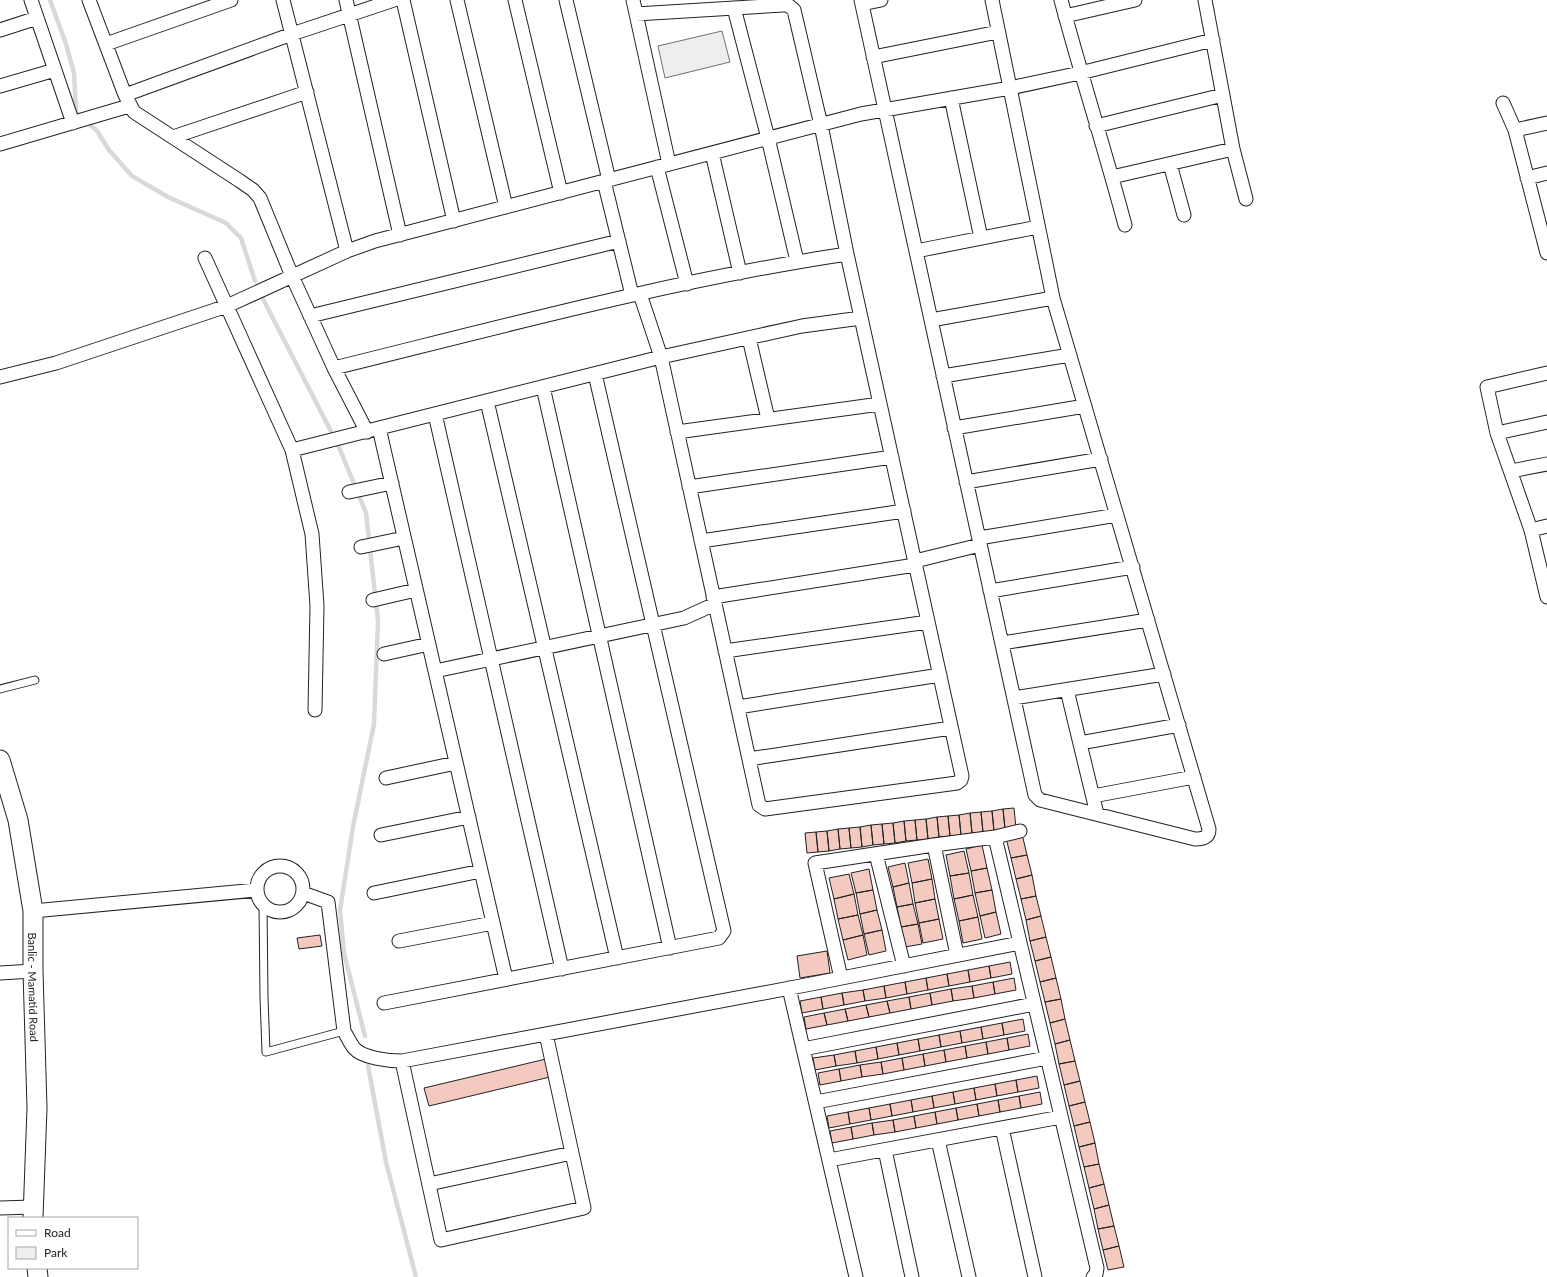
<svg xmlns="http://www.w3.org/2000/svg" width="1547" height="1277" font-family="Lato,sans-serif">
<rect width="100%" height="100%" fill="#fff"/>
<path fill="#eee" stroke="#6f6f6f" d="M722 31 730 62 665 78 658 46Z"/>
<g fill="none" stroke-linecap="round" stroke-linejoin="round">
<path stroke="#d9d9d9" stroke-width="4.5" d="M50 0 66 44 74 73 76 112 97 131 109 150 132 176 168 197 226 223 241 238 255 281
M263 299 339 447 366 513 378 621 374 724 353 827 340 910 344 953 365 1036
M368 1066 386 1162 416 1277"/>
</g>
<path fill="#f3c9c0" stroke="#222" d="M1014 808 1016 828 1005 829 1003 809Z
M1003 809 1005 829 994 831 992 811Z
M992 811 994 831 983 832 981 812Z
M981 812 983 832 972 833 970 813Z
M970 813 972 833 961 835 959 815Z
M959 815 961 835 950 836 948 816Z
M948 816 950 836 939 837 937 817Z
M937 817 939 837 928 839 926 819Z
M926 819 928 839 917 840 915 820Z
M915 820 917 840 906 841 904 821Z
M904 821 906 841 895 843 893 823Z
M893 823 895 843 884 844 882 824Z
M882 824 884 844 873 845 871 825Z
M871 825 873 845 862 847 860 827Z
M860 827 862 847 851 848 849 828Z
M849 828 851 848 840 849 838 829Z
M838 829 840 849 829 851 827 831Z
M827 831 829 851 818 852 816 832Z
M816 832 818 852 807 853 805 833Z
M1022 834 1027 855 1011 858 1006 838Z
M982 845 987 868 971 871 966 849Z
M964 851 969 873 950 876 946 855Z
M1027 855 1032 875 1016 879 1011 858Z
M928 859 932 879 912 883 908 863Z
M905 863 909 883 893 887 888 867Z
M987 868 992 890 975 893 971 871Z
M869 869 873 890 856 893 851 873Z
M969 873 973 895 954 899 950 876Z
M849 874 854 894 834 899 829 878Z
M1032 875 1036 896 1021 899 1016 879Z
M932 879 935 899 915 903 912 883Z
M909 883 913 904 897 907 893 887Z
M873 890 877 910 860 914 856 893Z
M992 890 996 912 980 916 975 893Z
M854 894 858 915 838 919 834 899Z
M973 895 978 917 959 921 954 899Z
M1036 896 1041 916 1026 920 1021 899Z
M935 899 939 919 919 923 915 903Z
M913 904 918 924 901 927 897 907Z
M877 910 882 930 864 934 860 914Z
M996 912 1001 934 985 938 980 916Z
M858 915 863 935 843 940 838 919Z
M1041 916 1046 937 1030 941 1026 920Z
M978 917 982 939 963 943 959 921Z
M939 919 943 939 923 943 919 923Z
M918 924 922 944 905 947 901 927Z
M882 930 886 951 869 955 864 934Z
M320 935 322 946 299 949 297 938Z
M863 935 867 955 848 960 843 940Z
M1046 937 1051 957 1035 961 1030 941Z
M827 951 830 973 800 978 797 956Z
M1051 957 1056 978 1040 982 1035 961Z
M1010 962 1012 974 991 978 989 966Z
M989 966 991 978 970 982 968 970Z
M968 970 970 982 949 986 947 974Z
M947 974 949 986 928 990 926 978Z
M926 978 928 990 907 994 905 982Z
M1014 978 1016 990 995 994 993 982Z
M1056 978 1061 999 1045 1002 1040 982Z
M905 982 907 994 886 998 884 986Z
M993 982 995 994 974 998 972 986Z
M884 986 886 998 865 1001 863 990Z
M972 986 974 998 953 1001 951 989Z
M951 989 953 1001 932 1005 930 993Z
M863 990 865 1001 844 1005 842 993Z
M842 993 844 1005 823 1009 821 997Z
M930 993 932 1005 911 1009 909 997Z
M821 997 823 1009 802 1013 800 1001Z
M909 997 911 1009 890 1013 887 1001Z
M1061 999 1065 1019 1050 1023 1045 1002Z
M887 1001 890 1013 869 1017 866 1005Z
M866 1005 869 1017 848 1021 845 1009Z
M845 1009 848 1021 827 1025 824 1013Z
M824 1013 827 1025 806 1029 804 1017Z
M1023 1019 1025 1031 1004 1035 1002 1023Z
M1065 1019 1070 1040 1055 1044 1050 1023Z
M1002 1023 1004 1035 983 1039 981 1027Z
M981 1027 983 1039 962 1043 960 1031Z
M960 1031 962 1043 941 1047 939 1035Z
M1028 1034 1030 1046 1009 1050 1007 1038Z
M939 1035 941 1047 920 1051 918 1039Z
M1007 1038 1009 1050 988 1054 986 1042Z
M918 1039 920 1051 899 1055 897 1043Z
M1070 1040 1075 1061 1059 1064 1055 1044Z
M986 1042 988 1054 967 1058 965 1046Z
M897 1043 899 1055 878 1059 876 1047Z
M965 1046 967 1058 946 1062 944 1050Z
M876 1047 878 1059 857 1063 855 1051Z
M944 1050 946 1062 925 1066 923 1054Z
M855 1051 857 1063 836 1066 834 1055Z
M923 1054 925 1066 904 1070 902 1058Z
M834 1055 836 1066 815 1070 813 1058Z
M902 1058 904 1070 883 1074 881 1062Z
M546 1059 550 1077 429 1106 424 1088Z
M1075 1061 1080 1081 1064 1085 1059 1064Z
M881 1062 883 1074 862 1077 860 1065Z
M860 1065 862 1077 841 1081 839 1069Z
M839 1069 841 1081 820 1085 818 1073Z
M1037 1076 1039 1088 1018 1092 1016 1080Z
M1016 1080 1018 1092 997 1096 995 1084Z
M1080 1081 1085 1102 1069 1106 1064 1085Z
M995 1084 997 1096 976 1100 974 1088Z
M974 1088 976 1100 955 1104 953 1092Z
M953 1092 955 1104 934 1108 932 1096Z
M1040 1092 1042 1104 1021 1108 1019 1096Z
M932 1096 934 1108 913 1112 911 1100Z
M1019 1096 1021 1108 1000 1112 998 1100Z
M911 1100 913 1112 892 1116 890 1104Z
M998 1100 1000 1112 979 1116 977 1104Z
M1085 1102 1090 1122 1074 1126 1069 1106Z
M890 1104 892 1116 871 1120 869 1108Z
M977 1104 979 1116 958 1120 956 1108Z
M869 1108 871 1120 850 1124 848 1112Z
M956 1108 958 1120 937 1124 935 1112Z
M848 1112 850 1124 829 1128 827 1116Z
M935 1112 937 1124 916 1128 914 1116Z
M914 1116 916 1128 895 1132 893 1120Z
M893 1120 895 1132 874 1135 872 1123Z
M1090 1122 1095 1143 1079 1147 1074 1126Z
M872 1123 874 1135 853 1139 851 1127Z
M851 1127 853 1139 832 1143 830 1131Z
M1095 1143 1099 1164 1084 1167 1079 1147Z
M1099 1164 1104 1184 1089 1188 1084 1167Z
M1104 1184 1109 1205 1094 1209 1089 1188Z
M1109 1205 1114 1226 1098 1229 1094 1209Z
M1114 1226 1119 1246 1103 1250 1098 1229Z
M1119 1246 1124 1267 1108 1270 1103 1250Z"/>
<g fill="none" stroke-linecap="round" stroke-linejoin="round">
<g stroke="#222" stroke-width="9">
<path id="lane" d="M0 689 35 680
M263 904 264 997 266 1052 344 1031"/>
</g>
<g stroke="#222" stroke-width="15">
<path id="street" d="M31 0 73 123
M89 0 125 95 134 112 240 181 253 190 260 198 292 276 334 368 367 432
M283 0 347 251
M346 0 400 235
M403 0 454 221
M457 0 506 207
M515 0 561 193
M566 0 609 180
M633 0 669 164
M861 0 1035 795 1040 800 1195 839C1203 839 1209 838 1209 829L1053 298 992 0
M1061 0C1081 75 1105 150 1125 225
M1205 0 1233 149 1246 199
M862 4 881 0
M734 8 768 138 797 261
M636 14 783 5H788L794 10 821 125 847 254 962 776 961 780 957 783 765 809 759 805 661 357 640 294
M1065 16 1135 0
M0 30 37 18
M106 44 231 0
M873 57 998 32
M0 86 55 70
M125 95 292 34 394 0
M951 98 981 238
M1503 103 1515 130 1547 253
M1096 126 1223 95
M1515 130 1547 123
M173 137 307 92
M0 144 129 106
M712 153 740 273
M1170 164 1184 215
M657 167 687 284
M1112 177 1233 149
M1527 178 1547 173
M604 181 632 295
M916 251 1038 227
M205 258 292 450 312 534 317 606 315 710
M310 316 619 241
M931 320 1053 298
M749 338 768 419
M334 368C504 326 674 280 847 254
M1547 373 1487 387 1497 433 1531 530 1547 597
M943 376 1070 355
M0 377 56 363 227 306 347 251 375 241 861 114 1010 88 1080 73 1213 40
M543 387 670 948
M487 401 617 958
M435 414 562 969
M379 428 506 979
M954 428 1085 406
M677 432 880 404
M1497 433 1547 422
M292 450 661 357 802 326 861 318
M1511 471 1547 464
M966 482 1101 459
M689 487 892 457
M349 492 392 483
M1531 530 1547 526
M979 538 1117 515
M701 541 904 511
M361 547 404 538
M915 561 980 545
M990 591 1133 567
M713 597 915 565
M373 600 416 590
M1002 643 1148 620
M725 651 928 622
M384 654 429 644
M435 671 684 618 715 604
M1067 690 1097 814
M1014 698 1164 674
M738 707 940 675
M1080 743 1179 725
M749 759 951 728
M386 778 456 763
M1093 796 1194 777
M381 835 469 817
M995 837 1097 1268 1096 1274 1093 1277
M934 845 957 955
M876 854 904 966
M257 889a23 23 0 1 1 46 0a23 23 0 1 1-46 0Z
M303 893 328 902 344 1031C347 1036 350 1043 354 1048 362 1058 389 1061 402 1061L806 985 1020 943
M374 893 481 871
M33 911 257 890
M399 941 493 923
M0 973 33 971
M841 978 815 863 934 845 995 837 1020 831
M789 988 856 1277
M384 1003 719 938 724 931 595 374
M803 1049 1034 1004
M402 1061 441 1240 584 1208 546 1034
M816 1102 1047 1058
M1002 1128 1035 1277
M938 1140 969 1277
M885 1150 912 1277
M829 1160 1061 1117
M429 1184 572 1153
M0 1208 33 1207"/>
</g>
<g stroke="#222" stroke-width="21">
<g id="secondary">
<path id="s1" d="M0 760 18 820 33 911V971L37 1108 33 1218"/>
<path d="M37 1268 38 1277"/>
</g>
</g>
<use href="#lane" stroke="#fff" stroke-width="7"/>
<use href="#street" stroke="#fff" stroke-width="13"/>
<use href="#secondary" stroke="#fff" stroke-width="19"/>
</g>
<g text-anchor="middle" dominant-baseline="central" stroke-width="3" stroke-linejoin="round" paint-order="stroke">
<g font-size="11" fill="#222" stroke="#fff">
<text stroke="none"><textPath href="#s1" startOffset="231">Banlic - Mamatid Road</textPath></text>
</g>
</g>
<rect x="8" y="1217" width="130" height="52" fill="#ffffff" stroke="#a7a7a7"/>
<rect x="16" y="1230" width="20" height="6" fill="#ffffff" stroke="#a7a7a7"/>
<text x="44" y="1237" font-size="12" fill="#222222">Road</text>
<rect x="16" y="1247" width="20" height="12" fill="#eeeeee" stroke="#a7a7a7"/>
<text x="44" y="1257" font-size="12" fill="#222222">Park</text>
</svg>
